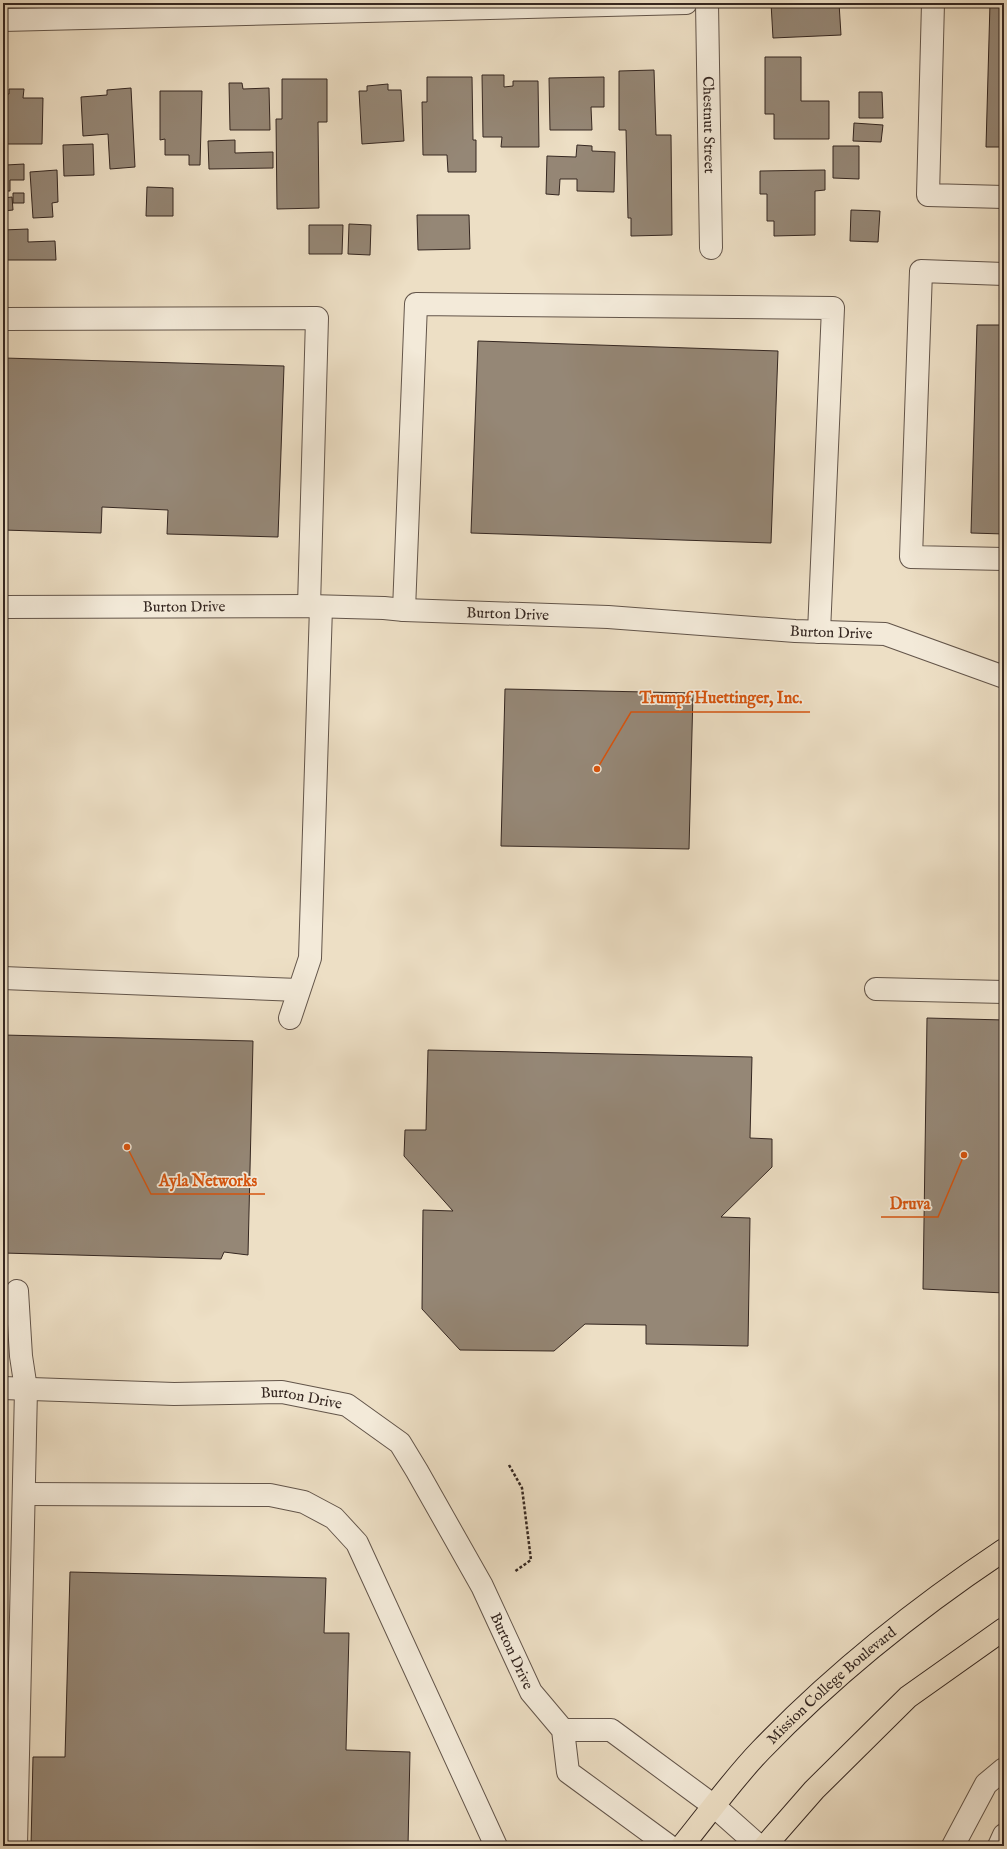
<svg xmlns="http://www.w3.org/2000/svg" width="1007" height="1849" font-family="'IM FELL English',serif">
<rect width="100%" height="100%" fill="#eddfc5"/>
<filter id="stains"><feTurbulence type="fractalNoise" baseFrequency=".005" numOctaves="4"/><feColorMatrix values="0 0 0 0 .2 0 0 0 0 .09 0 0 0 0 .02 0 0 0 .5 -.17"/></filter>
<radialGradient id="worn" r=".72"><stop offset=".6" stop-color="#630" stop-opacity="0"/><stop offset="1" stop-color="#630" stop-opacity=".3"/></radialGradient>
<path fill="#958776" stroke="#352721" d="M771 3H839L841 35 773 38Z
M990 3H1004V147H986Z
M765 57H801V101H829V139H774V114H765Z
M654 70 656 135H671L672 235 631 236V218H628L626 130H619V71Z
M482 75H504V87L513 86V81H538L539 147H501L502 137H483Z
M427 77H472L473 140H476V172H448L447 155H423L422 102H427Z
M604 77V107H591L592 130H550L549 78Z
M282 79H327V122H318L319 208 277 209 276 119H282Z
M229 83H242L243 89 269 88 270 130H230Z
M388 84V90H401L404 141 362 144 359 91H367V86Z
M131 88 135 167 110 169 108 134 83 136 81 97 107 95V90Z
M9 89H24L23 98H43L42 144H3V94H9Z
M160 91H202L200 165H189V155H165V139L160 140Z
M859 92H882L883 118H859Z
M854 123 883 125 881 142 853 141Z
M235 140V153L273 152V168L209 169 208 141Z
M93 144 94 175 64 176 63 145Z
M577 145 592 146V151L615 152 614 192 577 191V179H560L559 195 546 194 547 156 576 157Z
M833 146H859V179L833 178Z
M24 164V180H10V191H3V169H6V165Z
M57 170 58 202 52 203 53 217 33 218 30 172Z
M825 170V190L815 191V235L774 236V221H767V194H760V171Z
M147 187 173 188V216H146Z
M13 193H24V203H13Z
M12 197 13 210 3 211V198Z
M851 210 880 211 878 242 850 241Z
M417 215H469L470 249 418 250Z
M349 224 371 225 370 255 348 254Z
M309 225H343L342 254H309Z
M28 229V242L55 241 56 260H3V230Z
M977 325H1004V534L971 533Z
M478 341 778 351 771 543 471 533Z
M4 358 284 366 278 537 167 534 168 510 102 507 101 533 3 530Z
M505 689 693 693 689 849 501 846Z
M927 1018 1004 1020V1293L923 1289Z
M3 1035 253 1041 248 1255 224 1252 221 1259 3 1253Z
M428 1050 752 1057 750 1138 772 1139V1167L721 1217 750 1218 748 1346 646 1344V1325L585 1324 554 1351 460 1350 422 1309 423 1210 453 1211 404 1156 405 1130H426Z
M70 1572 326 1578 324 1633H349L346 1750 410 1752 408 1846H31L33 1757H65Z"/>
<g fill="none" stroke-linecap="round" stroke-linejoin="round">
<g stroke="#63554a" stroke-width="24">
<g id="minor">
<path id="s1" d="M707 3 711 248"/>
<path d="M933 3 928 195 1004 197"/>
<path d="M3 20 686 3"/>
<path d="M1004 274 921 271 911 557 1004 559"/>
<path d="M3 319 317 318 309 606"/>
<path id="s2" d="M3 607 309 606 384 608 404 610 608 617 795 631 885 634 1004 677"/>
<path d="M404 610 416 304 833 308 819 632"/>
<path d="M3 978 298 990"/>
<path d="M876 989 1004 992"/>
<path d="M290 1018 310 958 321 607"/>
<path id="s3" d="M3 1388 174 1394 282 1392 347 1405 400 1443 417 1471 482 1586 531 1692 563 1730 568 1772 669 1846"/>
<path d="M24 1494 270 1495 304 1502 334 1518 357 1543 496 1846"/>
<path d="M563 1730H611L714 1806 759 1846"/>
<path d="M16 1846 26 1389 21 1356 17 1291"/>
<path d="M953 1846 986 1784 1004 1769"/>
<path d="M999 1846 1004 1835"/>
</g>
</g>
<g stroke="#352721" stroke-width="24">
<g id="major">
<path id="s4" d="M682 1846C708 1814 733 1779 761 1750 834 1674 917 1608 1004 1550"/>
<path d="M765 1846 814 1790 908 1697 1004 1629"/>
</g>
</g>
<path stroke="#352721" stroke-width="2.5" stroke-dasharray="3 2" stroke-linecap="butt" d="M509 1465 522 1488 531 1560 514 1572"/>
<use href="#minor" stroke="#f3ead9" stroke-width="22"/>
<use href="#major" stroke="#eddfc5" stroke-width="22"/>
</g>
<g text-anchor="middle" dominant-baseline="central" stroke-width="3.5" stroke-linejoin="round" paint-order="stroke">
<g font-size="15" fill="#352721" stroke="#f3ead9">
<text stroke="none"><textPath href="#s1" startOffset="122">Chestnut Street</textPath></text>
<text stroke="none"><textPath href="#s2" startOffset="181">Burton Drive</textPath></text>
<text stroke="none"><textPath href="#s2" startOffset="505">Burton Drive</textPath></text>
<text stroke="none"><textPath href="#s2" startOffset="829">Burton Drive</textPath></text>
<text stroke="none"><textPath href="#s3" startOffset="299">Burton Drive</textPath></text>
<text stroke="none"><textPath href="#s3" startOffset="647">Burton Drive</textPath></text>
<text stroke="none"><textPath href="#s4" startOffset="220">Mission College Boulevard</textPath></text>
</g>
</g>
<path fill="none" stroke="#d6540e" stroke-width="1.5" d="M597 769L631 712H810M127 1147L151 1194H265M964 1155L938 1217H881"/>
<g fill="#d6540e" stroke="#f3ead9" stroke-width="1.5">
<circle cx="597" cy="769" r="4"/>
<circle cx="127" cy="1147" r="4"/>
<circle cx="964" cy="1155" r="4"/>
</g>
<g font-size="16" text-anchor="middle" font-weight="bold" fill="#d6540e" stroke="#f3ead9" stroke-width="3.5" stroke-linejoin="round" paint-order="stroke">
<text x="721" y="703">Trumpf Huettinger, Inc.</text>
<text x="208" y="1186">Ayla Networks</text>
<text x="910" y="1209">Druva</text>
</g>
<rect width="1007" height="1849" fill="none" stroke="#eddfc5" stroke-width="16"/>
<rect x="4" y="4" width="999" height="1841" fill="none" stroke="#352721" stroke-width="2"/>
<rect x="8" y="8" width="991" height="1833" fill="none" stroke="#352721"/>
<rect width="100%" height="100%" filter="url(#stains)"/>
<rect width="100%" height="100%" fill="url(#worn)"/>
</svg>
